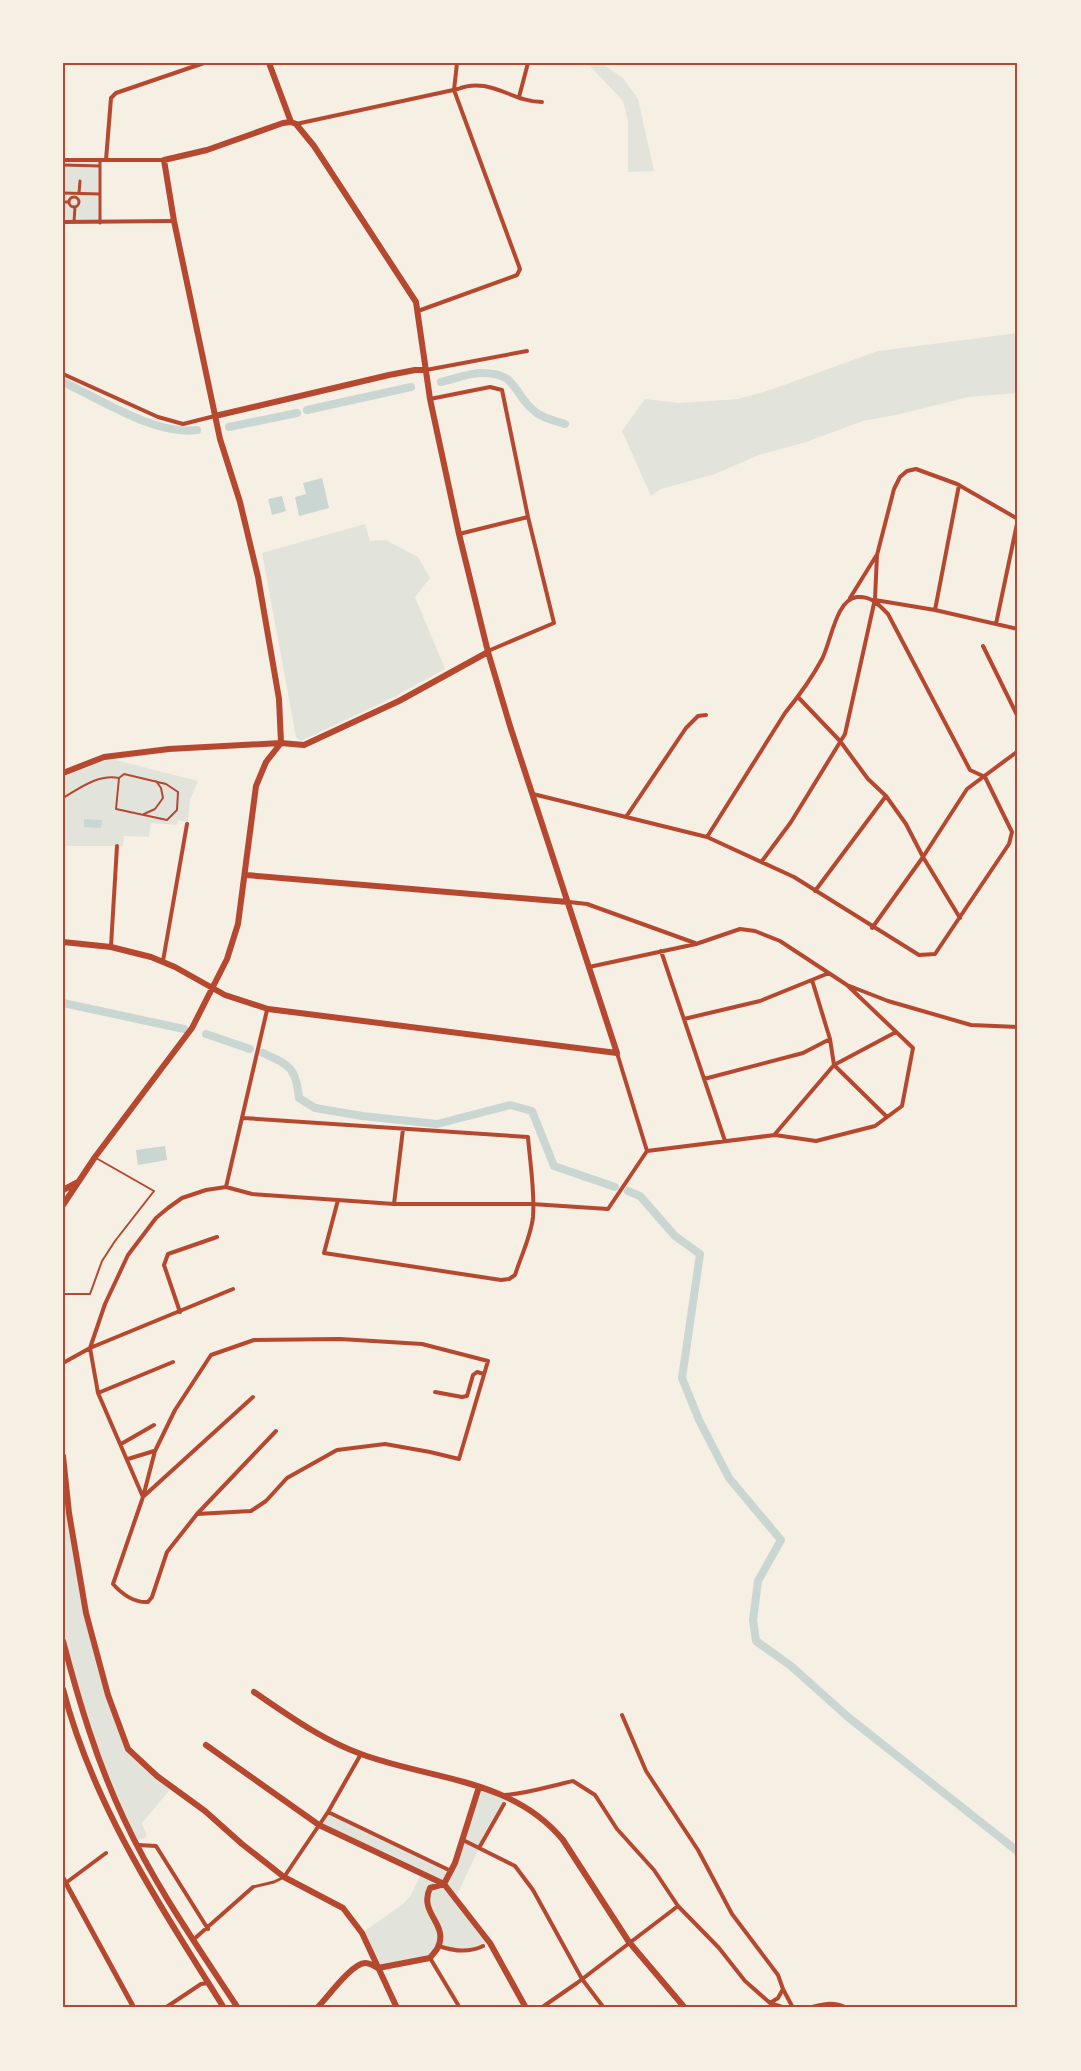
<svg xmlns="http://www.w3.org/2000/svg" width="1081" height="2071" font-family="Merriweather,serif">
<rect width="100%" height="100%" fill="#f6efe4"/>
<path fill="#e2e4dc" d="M587 63H601L623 78 638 99 654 171 628 172V121L623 101Z
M63 160H100V223L63 222Z
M1018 333V393L969 397 896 415 863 421 806 442 759 455 715 474 661 489 651 496 622 431 645 399 679 403 738 399 770 390 878 351Z
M365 524 370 541 386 540 418 557 430 578 415 597 445 669 394 697 301 741 296 737 262 553Z
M104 757 198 781 190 800 188 822 178 820 177 825 151 823 149 837 124 836 123 846H63V773Z
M63 1456 86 1613 128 1749 173 1786 142 1823 147 1837 136 1841 101 1763 63 1641Z
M479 1787 508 1797 479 1848 456 1897 490 1943C472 1951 457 1953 439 1946L430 1958 378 1968 362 1933 404 1903 411 1895 421 1874 319 1825 328 1812 451 1871Z"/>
<path fill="#c9d6d2" d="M322 478 329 508 299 516 295 497 306 494 303 483Z
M282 496 286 511 272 515 268 499Z
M84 819 102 820 101 828 84 827Z
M165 1146 167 1160 138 1165 136 1150Z"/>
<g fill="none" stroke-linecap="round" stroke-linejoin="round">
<path stroke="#c9d6d2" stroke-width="8" d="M63 382C100 399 156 436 197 430
M441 382C454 379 469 373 482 373 517 373 512 391 532 409 541 418 553 420 565 424
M307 410 411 387
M229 427 297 413
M63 1003 184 1029
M206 1034 250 1049
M263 1053C289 1065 296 1067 299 1098L315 1108 362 1116 437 1124 510 1105 532 1111 554 1166 615 1187
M628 1191 640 1196 675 1236 700 1254 682 1378 699 1420 729 1478 781 1540 758 1581 753 1620 756 1641 791 1666 848 1717 1016 1850"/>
<path stroke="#b5482f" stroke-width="2" d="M63 798C80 788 98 774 119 778L124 774 166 784 178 792 177 810 167 820 116 809 119 778
M144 814 155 809 163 798 161 788 156 781
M63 1294H90L102 1261 115 1241 154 1191 96 1158"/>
<path stroke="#b5482f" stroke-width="3" d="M63 165 100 166
M63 193 100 194
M79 193 80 181
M69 202a5 5 0 1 1 10 0a5 5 0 1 1-10 0Z
M63 202H69
M74 222 75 207
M100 223V160
M253 1887 274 1882 282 1878"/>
<path stroke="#b5482f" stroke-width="4" d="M519 97 528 63
M296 124 458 89C489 76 512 102 542 102
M63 160H164
M106 160 111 98 116 93 204 63
M63 222 174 221
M418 311 517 275 520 269 454 90 457 63
M426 370 527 351
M63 374 158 417 183 424 215 416
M430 399 490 387 502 390 528 517 554 623 488 651
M459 534 528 517
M850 598 876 556
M875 600 935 610 1018 629
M935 610 959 485
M996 624 1018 519
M983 646 1018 717
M798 697 840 741 868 779 886 796 906 824 923 857 960 918
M533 794 707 837 794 877 919 955 935 954 1009 844 1012 832 985 777 970 770 888 614C878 604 872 596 857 597 836 599 831 642 822 659 812 678 798 697 785 713L707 837
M626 817 686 728 698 716 706 715
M762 861 791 822 845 734 875 599 877 555 894 489 900 477 907 471 916 469 957 484 1018 519
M815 891 886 796
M569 902 587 904 695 943
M872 928 923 857 967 789 1018 751
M111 946 117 846
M661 951 725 1141
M163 961 187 824
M589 967 696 944 740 929 755 931 780 941 847 985 888 1001 971 1025 1018 1027
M812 980 830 1039 834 1065 887 1117
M684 1019 760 1001 829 973
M617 1053 647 1151
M704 1079 803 1053 830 1039
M775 1134 834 1065 896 1032
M226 1187 267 1010
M338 1200 394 1204H532L608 1209 647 1151 775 1135 816 1141 875 1126 902 1106 913 1048 847 985
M394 1204 403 1129
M180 1312 164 1265 168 1254 217 1237
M63 1363 90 1348 233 1289
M435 1392 462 1397 467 1396 473 1375 477 1372 484 1374
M98 1393 173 1362
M121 1444 154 1425
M128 1459 154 1451
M144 1496 253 1397
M143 1497 98 1393 90 1348 105 1304 128 1255 156 1218 168 1208 182 1198 206 1190 226 1187 252 1194 338 1200 324 1253 501 1280 509 1279 515 1275C521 1256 531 1236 533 1217 535 1191 530 1163 528 1137L243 1118
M197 1514 251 1511 266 1501 287 1478 337 1450 385 1444 430 1452 459 1459 488 1361 422 1344 340 1339 254 1340 211 1355 175 1410 155 1451 143 1497 113 1584C122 1594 134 1603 148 1602L152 1597 167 1552 197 1514 276 1431
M622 1715 646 1771 698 1850 732 1914 778 1975 783 1989
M504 1795C527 1794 550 1786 573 1781L595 1795 617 1829 654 1870 678 1906 719 1948 745 1981 770 2003 785 2008
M328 1812 451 1871
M463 1840 515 1866 533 1890 582 1979 604 2008
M138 1845 156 1846 208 1929
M479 1848 504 1804
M284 1877 328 1812 361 1754
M63 1885 106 1853
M193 1940 253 1887
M439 1946C453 1951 469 1953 483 1946
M430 1958 460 2008
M770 2003 778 1998 783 1989 793 2008
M165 2008 201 1984 208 1983
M541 2008 577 1983 678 1906
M808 2008C822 2004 833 2001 847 2008"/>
<path stroke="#b5482f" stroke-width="5" d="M63 1878 134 2008"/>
<path stroke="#b5482f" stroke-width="6" d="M215 416 389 375 415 370H425
M281 743 279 699 258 577 240 502 220 439 174 221 164 160 207 150 283 123 291 122
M63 773 104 757 169 749 281 743 304 745 399 701 488 652
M246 875 568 902
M63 942 111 947 151 957 175 967 225 995 268 1009 617 1053 510 726 488 652 459 534 430 399 416 302 314 146 296 124 291 122 269 63
M63 1190 78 1182
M63 1205 95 1157 192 1028 227 959 238 924 256 786 266 762 281 743
M63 1456 69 1513 86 1613 108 1695 128 1749 157 1776 205 1811 242 1844 284 1877 343 1908 362 1933 397 2008
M254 1692C288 1715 322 1740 361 1754 431 1780 512 1778 563 1840L629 1942 685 2008
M206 1745 319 1825 444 1884 490 1943 526 2008
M317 2008C327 1998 352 1963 365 1963 370 1963 374 1966 378 1968L430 1958C432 1955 437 1950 438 1947 449 1924 418 1913 430 1888L444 1884 455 1863 479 1787"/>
<path stroke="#b5482f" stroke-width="6" d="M63 1641C79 1702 97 1762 124 1819 155 1886 198 1947 238 2008
M63 1689C93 1806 161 1907 224 2008"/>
</g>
<rect width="1081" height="2071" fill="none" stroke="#f6efe4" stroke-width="129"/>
<rect x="64" y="64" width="952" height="1942" fill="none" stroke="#b5482f" stroke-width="2"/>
</svg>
